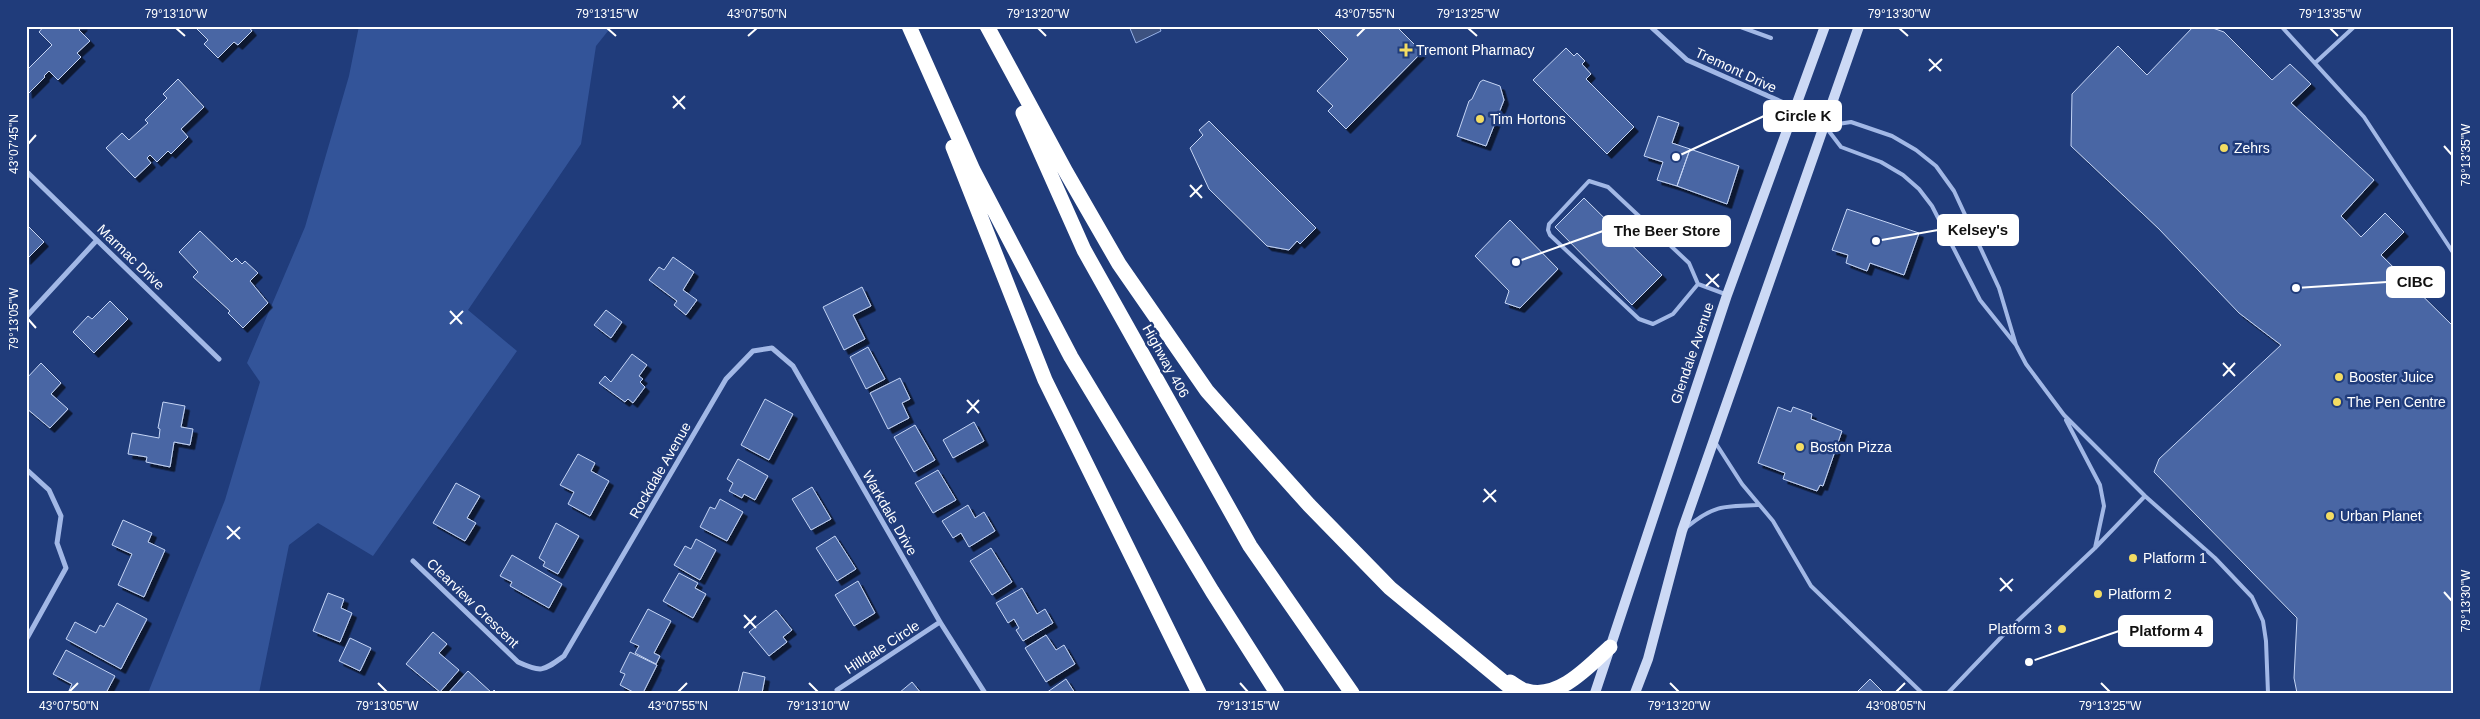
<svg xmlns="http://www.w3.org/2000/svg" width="2480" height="719" font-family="Arial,sans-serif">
<defs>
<filter id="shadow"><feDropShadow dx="4.5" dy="4.5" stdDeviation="0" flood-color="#0009"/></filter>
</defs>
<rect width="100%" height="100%" fill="#203c7b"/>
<path fill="#335499" d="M359 26H612L596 46 581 144 468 310 517 351 373 556 318 523 289 545 259 693H148L225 500 260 382 247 363 305 227 349 76Z"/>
<path fill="#3d5280" stroke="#96b1e7" d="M1129 26H1159L1161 31 1136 43Z"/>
<path fill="#4966a4" stroke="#c5d5f5" filter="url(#shadow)" d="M44 26H83L79 30 90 41 77 53 81 57 58 80 49 71 44 76 45 77 28 94 26 71 52 45 39 32Z
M194 26H248L252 31 238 45 234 42 218 58 204 44 208 40Z
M1315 26H1396L1422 52 1346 129 1328 111 1333 106 1317 91 1348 59Z
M2194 26H2207L2224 32 2272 80 2290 64 2311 84 2291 103 2374 180 2341 216 2361 237 2385 213 2404 232 2381 255 2454 327V693H2297L2294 678 2297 618 2154 472 2159 459 2281 345 2239 313 2159 229 2071 146 2072 94 2118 46 2147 75Z
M1566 48 1574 56 1577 53 1585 61 1582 64 1591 74 1586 79 1634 127 1607 154 1533 80Z
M178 79 204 107 181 129 188 137 171 154 168 151 157 162 150 155 147 158 151 163 135 178 106 148 122 133 129 140 148 123 145 120 167 98 163 94Z
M1483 80 1500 86 1504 100 1486 146 1457 136 1469 101 1472 99 1480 82Z
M1658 116 1679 123 1672 143 1690 149 1677 186 1657 180 1663 162 1644 156Z
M1209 121 1316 228 1300 244 1297 241 1289 250 1267 246 1209 189 1190 148 1203 135 1199 130Z
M1690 149 1739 166 1727 204 1677 186Z
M1584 198 1662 275 1632 305 1555 227Z
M1847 209 1919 233 1904 275 1870 263 1867 271 1846 263 1848 255 1832 250Z
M1510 220 1558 269 1520 308 1505 303 1509 291 1475 256Z
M26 224 44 242 26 260Z
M200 231 232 262 236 258 242 264 245 261 258 273 250 281 268 303 243 328 228 313 230 311 193 277 198 272 179 252Z
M673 257 694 272 683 290 697 300 686 315 674 305 677 301 649 280 659 267 664 270Z
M862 287 871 306 853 315 865 339 844 350 823 307Z
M110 301 128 319 94 353 73 332 88 316 92 319Z
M606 310 622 322 611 338 594 325Z
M868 347 885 379 866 389 850 357Z
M632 354 647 365 639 376 643 379 640 382 645 387 633 403 628 399 625 402 599 383 605 376 611 382Z
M41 363 61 383 51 394 68 409 50 428 26 408V379Z
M900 378 910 399 902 403 909 418 888 429 870 393Z
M765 399 793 414 769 460 741 445Z
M163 402 185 406 181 427 193 429 190 445 174 442 170 467 146 462 147 457 128 454 132 433 159 438 160 429 158 428Z
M1778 407 1791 412 1793 407 1812 414 1811 419 1842 431 1823 486 1820 485 1817 491 1783 479 1785 473 1758 463Z
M974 422 984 441 953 458 943 440Z
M915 425 935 460 914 472 894 437Z
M578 454 595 463 591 471 609 481 590 516 568 504 574 492 560 485Z
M738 459 768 476 755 500 744 494 742 498 729 491 733 483 727 479Z
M938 470 956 500 933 513 915 483Z
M456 483 480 496 467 518 476 523 465 541 433 523Z
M812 487 831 519 811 530 792 499Z
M720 499 743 512 727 541 700 527 710 507 715 509Z
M968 505 975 518 984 512 995 531 969 547 961 533 953 538 942 521Z
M123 520 152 533 148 542 165 550 144 597 118 585 132 554 112 545Z
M556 523 579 536 558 574 543 566 545 562 539 558Z
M835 536 856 569 837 581 816 548Z
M696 539 716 550 700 580 674 565 685 546 691 549Z
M991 548 1012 582 992 595 970 561Z
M512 555 562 584 549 608 510 586 512 582 500 576Z
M679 573 698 583 695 588 706 594 693 618 663 601Z
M858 581 875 613 854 626 835 595Z
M1022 588 1037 614 1045 609 1053 623 1023 641 1016 630 1019 628 1014 619 1008 623 996 603Z
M328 593 344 599 341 608 352 613 340 642 313 631Z
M117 603 147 619 121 669 66 639 75 622 96 633 100 625 104 627Z
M648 609 671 621 654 653 660 656 656 664 635 653 639 646 630 642Z
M776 610 792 630 783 637 787 642 769 656 749 632Z
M433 632 447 644 439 653 459 670 440 692 406 664Z
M1046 635 1056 650 1064 645 1075 664 1046 682 1025 648Z
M350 638 371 648 360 671 339 661Z
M66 650 115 676 106 693H68L72 684 53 674Z
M630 652 657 665 643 693H635L620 685 625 674 620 672Z
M468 671 492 693 494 690 497 693H448Z
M743 672 765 677 762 693H738Z
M1066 679 1075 693H1046Z
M1870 679 1884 693H1856Z
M912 682 921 693H899Z"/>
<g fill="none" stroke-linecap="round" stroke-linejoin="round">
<path stroke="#a2b8e6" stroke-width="4" d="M1738 26 1771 38
M2281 26 2364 117 2454 254
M2315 63 2355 26
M1698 284 1673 314 1653 324 1639 319 1550 235 1548 230 1549 224 1589 181 1608 187 1689 263 1698 284 1725 294
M2016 345 1999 288 1954 191 1936 166 1916 150 1892 136 1851 122 1825 126 1841 147 1881 162 1903 175 1919 189 1932 206 1980 300 2016 345 2026 364 2064 415 2145 496 2215 558 2252 597 2263 621 2266 641 2268 693
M2066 420 2100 485 2104 506 2095 548
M1715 442 1742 484 1773 521 1811 586 1922 693
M1687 527C1714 505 1724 506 1758 505
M1948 693 2008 630 2095 548 2145 496"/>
<path stroke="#a2b8e6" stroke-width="5" d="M1650 26 1687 60 1795 108
M26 171 219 359
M26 317 97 240
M26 469 49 490 61 516 57 543 66 568 26 640
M413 561 518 662C542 673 543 671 564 656L726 379 753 351 772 348 793 366 940 622 985 693
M837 690 940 622"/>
<path stroke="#ccd9f5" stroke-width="10" d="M1795 108 1825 126
M1595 693 1727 295 1825 26
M1635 693 1648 659 1682 531 1859 26"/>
<path stroke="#fff" stroke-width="15" d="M909 26 973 170 1071 357 1212 591 1277 693
M987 26 1066 172 1119 264 1207 391 1309 505 1390 588 1517 693
M1023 113 1084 250 1250 546 1352 693
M953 147 1045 380 1199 693
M1510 682C1515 685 1521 690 1527 691 1559 700 1589 666 1610 647"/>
</g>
<path fill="none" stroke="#fff" stroke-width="2" d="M176 28 185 36M607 28 616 36M1038 28 1046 36M1468 28 1477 36M1899 28 1908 36M2330 28 2338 36M748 36 757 28M1357 36 1365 28M1929 59 1941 71M1929 71 1942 59M673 96 685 109M673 108 685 96M28 144 36 135M2444 146 2452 155M1190 185 1202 198M1190 197 1202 185M1706 274 1719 287M1706 286 1719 274M450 311 462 324M28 319 36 328M450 324 463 311M2223 363 2235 376M2223 376 2235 363M967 400 979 413M967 413 979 400M1484 489 1496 502M1483 502 1496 490M227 526 240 539M227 539 240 527M2000 578 2012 591M2000 591 2013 579M2444 592 2452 601M744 615 756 628M744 628 756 616M378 683 387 692M809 683 818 692M1240 683 1248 692M1670 683 1679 692M2101 683 2110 692M69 692 78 683M678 692 687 683M1896 692 1905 683"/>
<g fill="#f3dc63" stroke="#203c7b" stroke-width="2">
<path d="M1403.5 42.5h5v5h5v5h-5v5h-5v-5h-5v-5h5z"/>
<circle cx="1480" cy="119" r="5"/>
<circle cx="2224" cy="148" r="5"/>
<circle cx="2339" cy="377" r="5"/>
<circle cx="2337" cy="402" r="5"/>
<circle cx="1800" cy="447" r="5"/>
<circle cx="2330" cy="516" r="5"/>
<circle cx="2133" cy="558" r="5"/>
<circle cx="2098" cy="594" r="5"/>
<circle cx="2062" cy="629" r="5"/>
</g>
<g text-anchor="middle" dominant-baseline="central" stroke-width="5" stroke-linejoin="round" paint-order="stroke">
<g font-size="14" fill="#fff" stroke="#203c7b" text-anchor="start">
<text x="1416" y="50">Tremont Pharmacy</text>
<text x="1490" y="119">Tim Hortons</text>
<text x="2234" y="148">Zehrs</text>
<text x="2349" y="377">Booster Juice</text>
<text x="2347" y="402">The Pen Centre</text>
<text x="1810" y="447">Boston Pizza</text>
<text x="2340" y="516">Urban Planet</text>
<text x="2143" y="558">Platform 1</text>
<text x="2108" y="594">Platform 2</text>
<text x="2052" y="629" text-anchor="end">Platform 3</text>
</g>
<g font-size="14" fill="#fff" stroke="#203c7b">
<text transform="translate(1736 70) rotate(25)">Tremont Drive</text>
<text transform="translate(131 257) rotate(44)">Marmac Drive</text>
<text transform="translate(1692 353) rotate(-71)">Glendale Avenue</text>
<text transform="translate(1166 361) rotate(61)">Highway 406</text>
<text transform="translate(660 470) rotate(-60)">Rockdale Avenue</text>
<text transform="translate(890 513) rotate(60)">Warkdale Drive</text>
<text transform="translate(473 603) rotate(44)">Clearview Crescent</text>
<text transform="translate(882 647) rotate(-33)">Hilldale Circle</text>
</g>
</g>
<path fill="none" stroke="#fff" stroke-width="2" d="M1676 157L1764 116M1876 241L1938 230M1516 262L1603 231M2296 288L2387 282M2029 662L2119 631"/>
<g fill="#fff" stroke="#203c7b" stroke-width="2">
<circle cx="1676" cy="157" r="5"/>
<circle cx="1876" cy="241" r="5"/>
<circle cx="1516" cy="262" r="5"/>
<circle cx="2296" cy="288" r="5"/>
<circle cx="2029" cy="662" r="5"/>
</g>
<g fill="#fff" stroke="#fff" stroke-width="2">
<rect x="1764" y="101" width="77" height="30" rx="5"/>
<rect x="1938" y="215" width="80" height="30" rx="5"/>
<rect x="1603" y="216" width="127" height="30" rx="5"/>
<rect x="2387" y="267" width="57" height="30" rx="5"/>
<rect x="2119" y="616" width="93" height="30" rx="5"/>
</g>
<g font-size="15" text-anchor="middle" font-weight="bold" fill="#111">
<text x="1803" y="121">Circle K</text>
<text x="1978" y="235">Kelsey's</text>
<text x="1667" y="236">The Beer Store</text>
<text x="2415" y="287">CIBC</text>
<text x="2166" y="636">Platform 4</text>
</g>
<rect width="2480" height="719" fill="none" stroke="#203c7b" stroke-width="55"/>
<rect x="28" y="28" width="2424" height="664" fill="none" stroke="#fff" stroke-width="2"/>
<g font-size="12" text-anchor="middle" fill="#fff">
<text x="176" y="18">79°13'10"W</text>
<text x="607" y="18">79°13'15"W</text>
<text x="757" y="18">43°07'50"N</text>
<text x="1038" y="18">79°13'20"W</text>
<text x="1365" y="18">43°07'55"N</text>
<text x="1468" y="18">79°13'25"W</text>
<text x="1899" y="18">79°13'30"W</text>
<text x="2330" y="18">79°13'35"W</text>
<text transform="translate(14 144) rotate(-90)" y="4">43°07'45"N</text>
<text transform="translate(2466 155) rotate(-90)" y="4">79°13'35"W</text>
<text transform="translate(14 319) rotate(-90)" y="4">79°13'05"W</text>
<text transform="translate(2466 601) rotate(-90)" y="4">79°13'30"W</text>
<text x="69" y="710">43°07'50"N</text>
<text x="387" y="710">79°13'05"W</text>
<text x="678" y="710">43°07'55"N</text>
<text x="818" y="710">79°13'10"W</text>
<text x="1248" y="710">79°13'15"W</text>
<text x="1679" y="710">79°13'20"W</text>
<text x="1896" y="710">43°08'05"N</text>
<text x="2110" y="710">79°13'25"W</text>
</g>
</svg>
